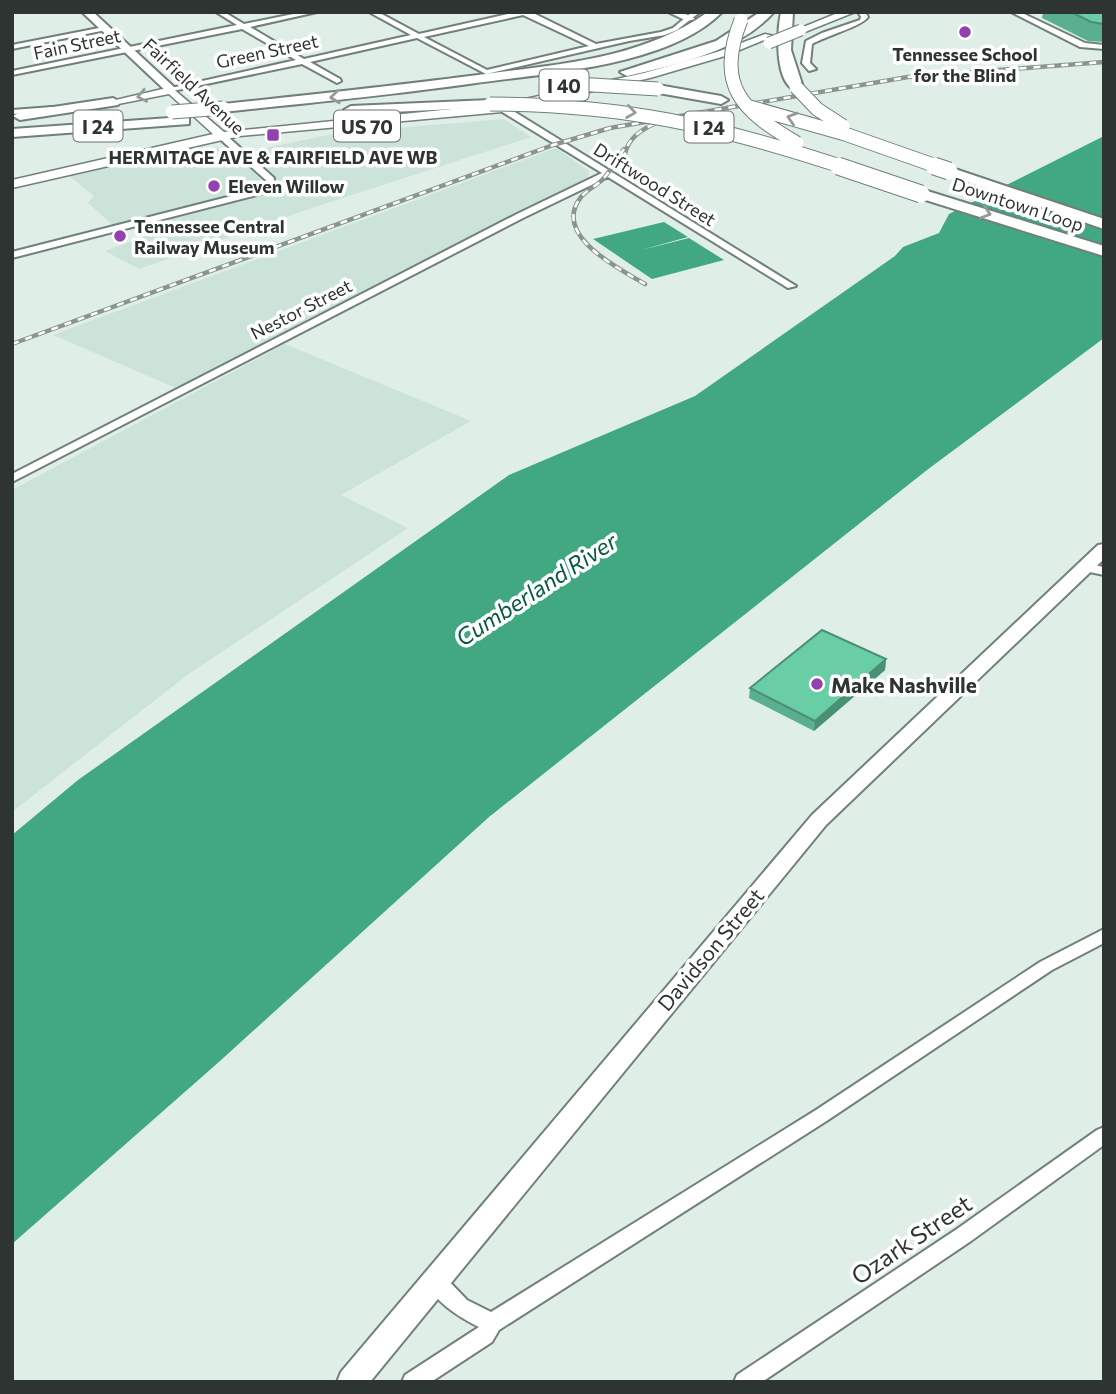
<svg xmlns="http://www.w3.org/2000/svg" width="1116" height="1394" font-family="Commissioner,sans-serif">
<rect width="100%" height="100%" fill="#dfefe7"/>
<path fill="#cce3d9" d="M504 119 531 137 309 209 139 269 105 251 176 225 161 215 115 227 88 203 94 196 68 175 191 147H216L231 155 338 133Z
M556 148 589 171 588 178 176 388 53 335Z
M285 344 471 421 341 495 408 528 186 676 12 812V490Z"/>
<path fill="#42a882" d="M1104 136V338L927 470 489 817 220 1061 12 1244V835L78 780 509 475 695 396 895 256 903 247 939 233 949 214Z
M664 222 688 237 641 250 689 238 724 260 652 279 593 239Z"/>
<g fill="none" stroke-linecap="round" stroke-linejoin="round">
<g stroke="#718079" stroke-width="4">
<path id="street" d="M216 12H224L244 24 303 12H317L250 27 304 59 411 35 369 12H378L419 34 517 12H531L596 44 661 32 673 28 692 12H700L677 30 665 35 629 41 486 74 417 38 310 62 340 79 341 81 337 83 302 64 168 92 167 90 171 88 296 60 242 29 12 75V71L237 25ZM523 15 589 46 487 70 424 37Z
M858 12H865L868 17C862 26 826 36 812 44L810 63 816 69 809 71 802 63 806 41 822 33 860 20 861 17Z
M1011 12H1020L1085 43 1104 45V49L1080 47Z
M104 27 106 30 12 49V45Z
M499 106H505L796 286 788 288 608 177 523 218 12 482V474L517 214 602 173 499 110Z
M52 107 53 109 49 111 12 114V110Z
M220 135H226L274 178 273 188 261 194 12 258V252L255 190 266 185 267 181 220 139Z
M1084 563 1104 567V575L1080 570 1078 567Z
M1104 929V943L1052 970 828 1120 499 1330 492 1342 431 1382H402L405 1375 479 1327C457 1316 435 1302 424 1279L427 1273 434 1270 441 1273 467 1300 491 1312 816 1110 1040 962Z
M1104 1127V1145L971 1241 762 1382H734L737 1375 957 1229 1097 1130Z"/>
</g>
<g stroke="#718079" stroke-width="4">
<path id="secondary" d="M82 12H93L175 88V92H167Z
M668 12H682L695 19 687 21Z
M1104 544V559L826 825 370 1382H337L341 1372 812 815 1098 545Z"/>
</g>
<g stroke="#718079" stroke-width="3">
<path id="primary" d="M840 12H855L805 32 796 30Z
M765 34 774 36 725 56 650 78 502 112 240 136 12 188V180L213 134 169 94 113 105 107 102 171 87 224 132 502 104 644 73 717 52Z"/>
</g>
<g stroke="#718079" stroke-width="4">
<path id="highway" d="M708 12H722C669 66 548 73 476 83 392 95 307 103 223 112L216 108 223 104C308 95 393 86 478 75 558 64 640 60 708 12Z
M760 12H774C738 52 677 64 627 76L620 72 716 41Z
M781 12H793L791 50 803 87 796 91C774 83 777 31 781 12Z
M658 85 721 96 728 100 721 104 653 92V86Z
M113 98 120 102 118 105 20 120 13 116 20 112Z
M490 100 497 104 495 107 351 114 344 110 351 106Z
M184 117 189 118V124L12 137V129Z
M949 167 1104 219V229L944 174 942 171Z
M921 189 1104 246V256L916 197 913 194 916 191Z"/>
</g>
<use href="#street" fill="#fff" fill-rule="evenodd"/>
<use href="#secondary" fill="#fff" fill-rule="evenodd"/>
<use href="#primary" fill="#fff" fill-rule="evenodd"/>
<use href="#highway" fill="#fff" fill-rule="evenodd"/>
<g stroke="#8a958f" stroke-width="4.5">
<path id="rail" d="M654 124C636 132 622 144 625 165L638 177 698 214
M624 149C617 159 611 171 602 180 596 186 587 190 581 197 551 235 618 268 645 284
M12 344 553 145 610 128 908 77 1104 62"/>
</g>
<use href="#rail" stroke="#fff" stroke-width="2.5" stroke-dasharray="7" stroke-linecap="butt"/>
<g stroke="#718079" stroke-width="13" stroke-linecap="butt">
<path id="primary-bridge" d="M769 43 801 30"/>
</g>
<g stroke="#718079" stroke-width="15" stroke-linecap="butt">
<path id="highway-bridge-far1" d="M741 20C715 86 742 111 797 143
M544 82 658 89
M796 87 817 109 843 126
M490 104C621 104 719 126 843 167
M750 107 845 134 939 167
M172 112 223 108"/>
</g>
<g stroke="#718079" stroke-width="19" stroke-linecap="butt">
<path id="highway-bridge" d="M838 166 921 194
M934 166 949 171"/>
</g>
<use href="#primary-bridge" stroke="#fff" stroke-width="11"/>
<use href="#highway-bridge-far1" stroke="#fff" stroke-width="13"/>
<use href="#highway-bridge" stroke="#fff" stroke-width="17"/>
</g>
<path fill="#5ab08e" d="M1043 12H1104V42L1088 41 1042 18Z
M886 659 885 670 814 731 749 698 750 688Z"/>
<path fill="#4a9074" d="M886 659 885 670 814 731 815 721Z"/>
<path fill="#69cda5" stroke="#4a9074" stroke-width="2" d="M1071 12H1104V24L1091 22Z
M822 630 886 659 815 721 750 688Z"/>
<defs><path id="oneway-chevron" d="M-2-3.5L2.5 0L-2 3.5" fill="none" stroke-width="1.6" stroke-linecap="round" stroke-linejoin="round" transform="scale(1.75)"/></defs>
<g stroke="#969a98">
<use href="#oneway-chevron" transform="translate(142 96) rotate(168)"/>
<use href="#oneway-chevron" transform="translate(335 97) rotate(174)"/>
<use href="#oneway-chevron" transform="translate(631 112) rotate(8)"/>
<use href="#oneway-chevron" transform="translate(792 118) rotate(-163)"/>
<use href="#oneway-chevron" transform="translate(986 213) rotate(18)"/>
</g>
<g fill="#9341b0" stroke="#fff" stroke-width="2.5">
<circle cx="965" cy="32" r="7"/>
<rect x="266" y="128" width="14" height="14" rx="3.5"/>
<circle cx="214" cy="186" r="7"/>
<circle cx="120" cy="236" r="7"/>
<circle cx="817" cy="684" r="7"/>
</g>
<g text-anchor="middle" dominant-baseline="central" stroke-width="7" stroke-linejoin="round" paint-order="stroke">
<g font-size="18" fill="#2e3431" stroke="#fff">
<text transform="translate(77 44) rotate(-12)">Fain Street</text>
<text transform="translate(267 51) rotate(-12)">Green Street</text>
<text transform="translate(194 86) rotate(43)">Fairfield Avenue</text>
<text transform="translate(655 184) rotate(32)">Driftwood Street</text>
<text transform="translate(1018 204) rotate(18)">Downtown Loop</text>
<text transform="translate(301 309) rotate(-27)">Nestor Street</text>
</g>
<g font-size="18" font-weight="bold" fill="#2e3431" stroke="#fff">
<text x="965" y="54">Tennessee School<tspan x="965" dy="21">for the Blind</tspan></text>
<text x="273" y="157">HERMITAGE AVE &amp; FAIRFIELD AVE WB</text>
<text x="228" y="186" text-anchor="start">Eleven Willow</text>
<text x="134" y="226" text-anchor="start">Tennessee Central<tspan x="134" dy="21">Railway Museum</tspan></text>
</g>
<g fill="#fff" stroke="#6d716f" stroke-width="2">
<rect x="539.5" y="69.5" width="49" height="31" rx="5"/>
<rect x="73.5" y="110.5" width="49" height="31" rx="5"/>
<rect x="334" y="110.5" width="66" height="31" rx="5"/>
<rect x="684.5" y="111.5" width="49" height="31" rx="5"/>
</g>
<g font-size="19" font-weight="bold" fill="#2e3431">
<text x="564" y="85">I 40</text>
<text x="98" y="126">I 24</text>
<text x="367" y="126">US 70</text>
<text x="709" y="127">I 24</text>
</g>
<g font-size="21" font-weight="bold" fill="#2e3431" stroke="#fff" text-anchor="start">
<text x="831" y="684">Make Nashville</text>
</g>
<g font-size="21" fill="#2e3431" stroke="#fff">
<text transform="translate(710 949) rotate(-50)">Davidson Street</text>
</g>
<g font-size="23" font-style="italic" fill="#055a40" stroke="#fff">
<text transform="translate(536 589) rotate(-33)">Cumberland River</text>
</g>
<g font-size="24" fill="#2e3431" stroke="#fff">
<text transform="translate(911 1239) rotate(-34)">Ozark Street</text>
</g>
</g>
<rect width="1116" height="1394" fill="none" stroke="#2e3431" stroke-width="28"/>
</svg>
